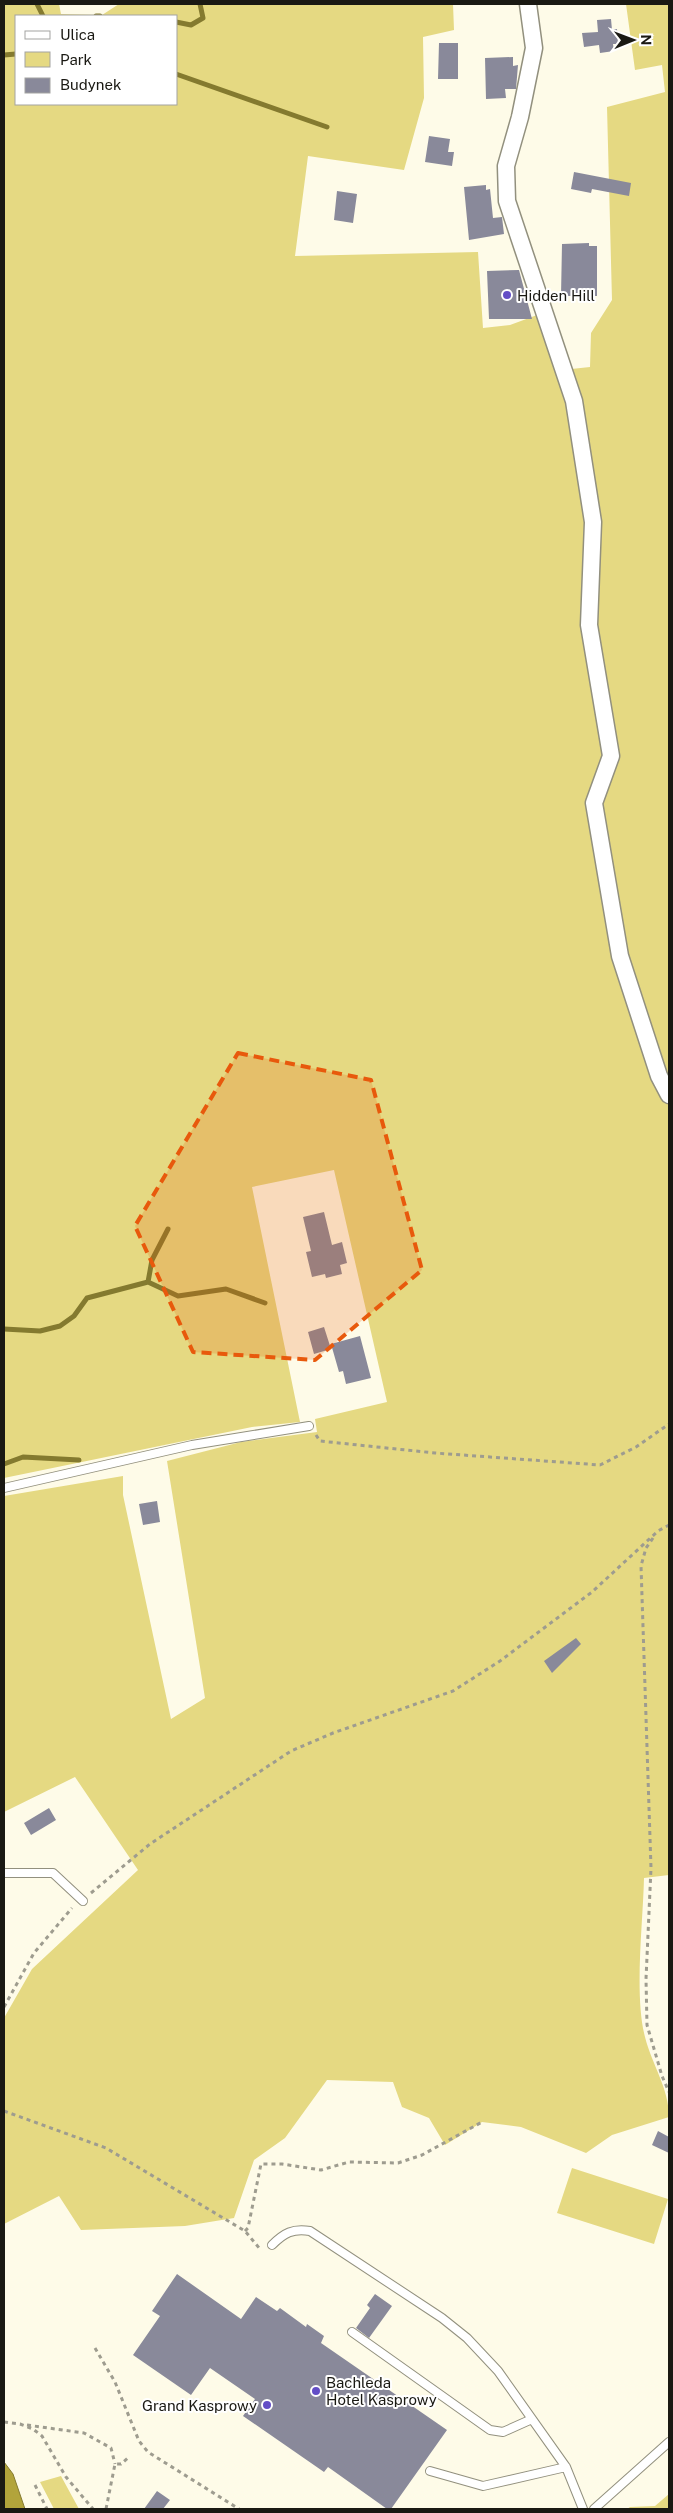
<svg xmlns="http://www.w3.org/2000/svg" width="673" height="2513" font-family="'Public Sans',sans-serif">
<rect width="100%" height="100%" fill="#fefbe8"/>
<path fill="#e5d982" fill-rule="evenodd" d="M4 4H59L61 14 102 15 119 4H453L454 30 423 37 424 98 404 170 308 156 295 256 478 252 483 328 510 325 548 311 562 370 590 367 591 333 612 300 607 107 665 92 662 65 635 70 626 4H669V1875L644 1878C643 1923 634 1995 645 2037 652 2065 669 2088 669 2117L612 2135 586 2153 521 2127 482 2122 445 2145 429 2118 402 2107 393 2082 327 2080 285 2138 254 2160 234 2218 185 2226 81 2230 59 2196 4 2224V2018L32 1969 138 1870 75 1777 4 1812V1496L123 1476V1495L171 1719 205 1698 167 1461 241 1442 317 1432 315 1419 387 1402 334 1170 252 1187 300 1422 252 1427 4 1478ZM16 16H176V104H16Z
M572 2168 668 2199 654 2244 557 2213Z
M61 2476 79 2509H54L40 2482Z
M669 2494V2509H627L630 2507 655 2506Z"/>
<path fill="#b2a43b" stroke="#847a2f" d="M4 2462 13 2474 25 2509H4Z"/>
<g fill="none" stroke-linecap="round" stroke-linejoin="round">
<path stroke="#847a2f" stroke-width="5" d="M37 4 43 16
M96 16H100
M176 22 191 25 203 18 200 4
M4 55 16 54
M176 74 327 127
M148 1282 152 1260 168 1229
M4 1329 40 1331 60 1326 74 1316 87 1298 148 1282 178 1296 226 1289 265 1303
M4 1464 23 1457 79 1460"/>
</g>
<path fill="#89899a" d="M611 19 612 30 617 29 618 44H613L614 51 600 53 599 45 584 47 582 33 598 32 597 20Z
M439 43H458V79H438Z
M513 57V66L518 65 516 89H505L506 98 486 99 485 58Z
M429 136 450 139 448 152H454L452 166 425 162Z
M574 172 631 183 629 196 592 189 591 193 571 189Z
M486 185V190L490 189 493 218 502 217 504 234 469 240 464 187Z
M337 191 357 194 353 223 334 220Z
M589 243V246H597V296H561L562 244Z
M519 270 532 319H489L487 271Z
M324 1212 332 1245 342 1242 347 1263 340 1265 342 1274 326 1278 325 1274 312 1277 306 1252 311 1251 303 1217Z
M324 1327 331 1349 314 1354 308 1332Z
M360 1336 371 1378 346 1384 343 1371 339 1372 331 1344Z
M157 1501 160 1522 143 1525 139 1504Z
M576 1638 581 1644 552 1673 544 1661Z
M49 1808 56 1820 31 1835 24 1823Z
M658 2131 669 2137V2153L652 2145Z
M177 2274 241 2319 256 2297 277 2311 280 2308 306 2327 307 2324 324 2336 321 2343 447 2430 391 2509H387L328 2467 324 2472 243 2416 255 2399 210 2368 191 2395 133 2355 160 2316 152 2311Z
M375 2294 392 2306 369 2338 356 2328 370 2308 367 2305Z
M157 2491 170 2500 163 2509H144Z"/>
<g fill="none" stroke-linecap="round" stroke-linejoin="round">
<g stroke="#92907e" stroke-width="10">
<path id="service" d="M4 1488 192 1445 309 1426
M4 1873H53L83 1901
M272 2245C284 2233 293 2228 310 2231L442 2318 467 2338 498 2371 566 2467 583 2509
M352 2332 490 2430 503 2432 532 2419
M430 2471 483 2486 566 2467
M594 2509 669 2442"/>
</g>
<g stroke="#92907e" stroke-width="19">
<path id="minor" d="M528 4 534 48 520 117 506 166 507 201 574 401 593 522 589 625 611 756 594 803 620 956 659 1076 669 1095"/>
</g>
<path stroke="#9e9c8f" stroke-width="3" stroke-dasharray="4 4" stroke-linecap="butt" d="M316 1435 320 1441 435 1453 600 1465 636 1447 669 1424
M653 1538 646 1548 641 1566 651 1868 646 1979 647 2025 662 2076 669 2092
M91 1893 150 1844 291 1751 333 1733 453 1691 500 1661 592 1592 658 1531 669 1525
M4 2007 34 1953 72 1908
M4 2111 106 2148 245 2231 260 2249
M245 2231 248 2228 261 2164H282L321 2170 349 2162 398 2163 422 2155 482 2122
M95 2348 115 2382 139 2441 148 2452 239 2509
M4 2422 20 2424 33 2429 42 2436 66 2477 93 2509
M27 2425 84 2433 111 2448 115 2464
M35 2485 47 2509
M106 2509 115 2464H121L129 2457"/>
<use href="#service" stroke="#fff" stroke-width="8"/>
<use href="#minor" stroke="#fff" stroke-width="16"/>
</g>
<path fill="#e8590c" fill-opacity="0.2" stroke="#e8590c" stroke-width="4" stroke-dasharray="10 6" stroke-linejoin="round" d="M238 1053 371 1080 422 1270 315 1360 193 1352 135 1226Z"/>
<g fill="#634ec6" stroke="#fff" stroke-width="2">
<circle cx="507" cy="295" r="5"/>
<circle cx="316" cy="2391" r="5"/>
<circle cx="267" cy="2405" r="5"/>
</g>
<g text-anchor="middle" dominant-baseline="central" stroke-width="4" stroke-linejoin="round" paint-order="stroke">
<g font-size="15" fill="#1a1913" stroke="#fff" text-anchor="start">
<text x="517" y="295">Hidden Hill</text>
<text x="326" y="2382">Bachleda<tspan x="326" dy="17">Hotel Kasprowy</tspan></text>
<text x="257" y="2405" text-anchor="end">Grand Kasprowy</text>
</g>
</g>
<rect width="673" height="2513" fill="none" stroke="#1a1913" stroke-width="10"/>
<rect x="15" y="15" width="162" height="90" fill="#ffffff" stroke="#a3a3a1"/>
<rect x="25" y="31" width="25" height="8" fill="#ffffff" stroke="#a3a3a1"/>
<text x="60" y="40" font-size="15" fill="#1a1913">Ulica</text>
<rect x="25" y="52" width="25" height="15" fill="#e5d982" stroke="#a3a3a1"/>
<text x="60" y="65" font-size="15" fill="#1a1913">Park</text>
<rect x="25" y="78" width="25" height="15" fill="#89899a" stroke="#a3a3a1"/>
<text x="60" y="90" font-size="15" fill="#1a1913">Budynek</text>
<g transform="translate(633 40) rotate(89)" stroke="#ffffff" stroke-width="4" paint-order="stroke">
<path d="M0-4L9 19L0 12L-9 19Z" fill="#1a1913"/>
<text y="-8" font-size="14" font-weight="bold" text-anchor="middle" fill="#1a1913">N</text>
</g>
</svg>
